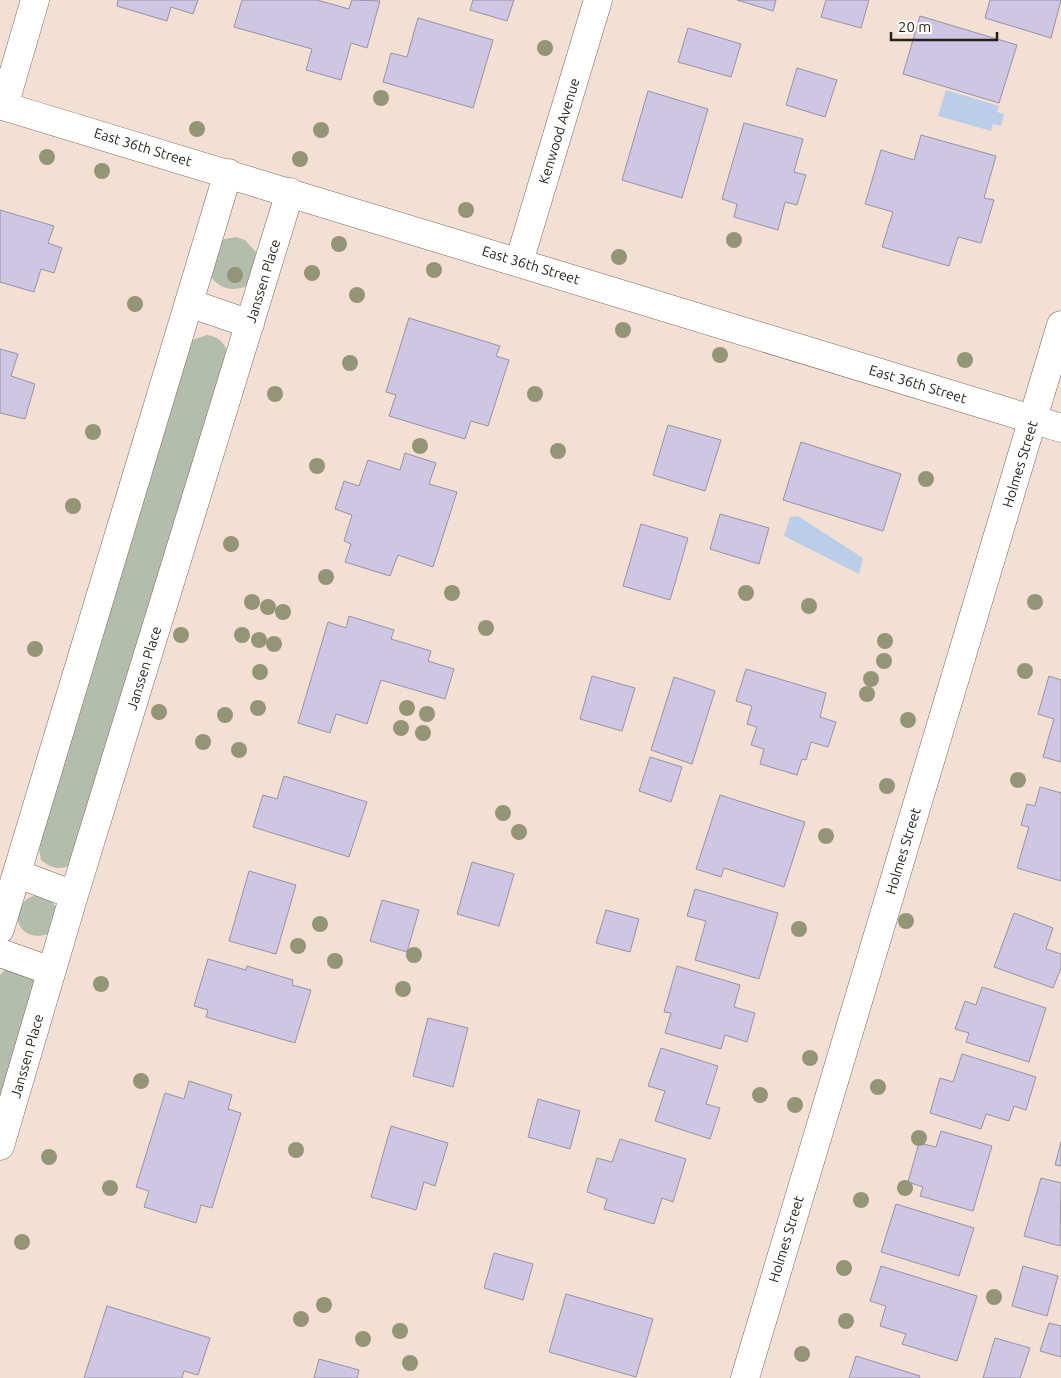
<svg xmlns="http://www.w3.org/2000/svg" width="1061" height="1378" font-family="Ubuntu,sans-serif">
<rect width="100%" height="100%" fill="#f3dfd3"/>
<path fill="#b4bcab" d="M236 237 245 240 257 253 247 286C231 292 220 289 209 275L220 240Z
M207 335C218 337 223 341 227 351L73 863C62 871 52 869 41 860L38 842 189 345 192 340Z
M37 895 49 899 58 909 48 934C15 945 5 902 37 895Z
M23 968 37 982 0 1116V975L6 969Z"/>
<path fill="#bacfe7" d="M946 90 999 106 997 112 1004 114 1001 126 993 124 991 131 938 116Z
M798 516 863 558 859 574 784 536 790 517Z"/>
<path fill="#cdc7e4" stroke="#9693a5" d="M118 0H198L193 14 171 7 167 21 117 6Z
M242 0H317L349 9 352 0 380 1 367 48 351 43 341 80 306 70 312 49 234 27Z
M473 0H514L507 21 470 10Z
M737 0H776L773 11Z
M826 0H869L861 28 821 17Z
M990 0H1061L1051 38 985 18Z
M920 16 1017 45 999 103 903 74Z
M418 18 493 40 473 108 383 82 391 53 407 57Z
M688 28 741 44 731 77 678 62Z
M797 68 837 80 825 117 786 105Z
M648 91 708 109 682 198 622 180Z
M744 123 803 139 794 172 806 175 797 205 785 202 778 230 734 217 737 204 722 199Z
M921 135 996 156 984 198 994 200 981 243 958 237 949 266 882 247 893 212 865 204 881 150 914 160Z
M0 210 54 226 48 243 62 248 54 273 41 269 34 292 0 282Z
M409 318 500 346 496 356 509 360 488 426 471 421 465 439 389 416 396 395 386 392Z
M0 349 18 354 11 376 35 384 25 419 0 413Z
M668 425 721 440 705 491 653 475Z
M801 442 901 474 883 531 783 500Z
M405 453 436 463 429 484 457 492 433 567 398 555 390 576 345 562 351 544 344 541 352 515 335 509 344 481 359 486 368 460 400 470Z
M720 514 769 528 759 564 710 549Z
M641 524 688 538 670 600 623 586Z
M349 616 394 630 391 639 431 651 428 661 454 669 445 699 381 680 367 724 336 714 330 733 298 723 328 622 346 628Z
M746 669 826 693 820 717 836 722 828 747 811 742 806 760 802 759 797 775 760 764 764 749 751 745 757 727 747 724 752 706 736 701Z
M592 676 635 688 622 731 580 719Z
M1049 676 1061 680V762L1043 757 1054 719 1038 714Z
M674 677 715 691 692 764 651 750Z
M650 757 682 767 671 802 639 791Z
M284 776 367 802 349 857 253 827 263 795 277 799Z
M1040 787 1061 793V881L1017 868 1029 827 1021 825 1027 804 1035 806Z
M720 795 805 822 784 887 724 868 721 877 696 869Z
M472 862 514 874 499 926 457 914Z
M249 871 296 885 276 954 229 941Z
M695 889 778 913 759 979 695 960 706 921 687 916Z
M382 900 419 910 407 952 370 941Z
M606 910 639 919 630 952 596 943Z
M1014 913 1053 928 1046 949 1061 954V968L1053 988 994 967Z
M208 959 246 970 247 966 293 980 292 985 311 990 295 1043 206 1017 208 1010 194 1006Z
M677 966 740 985 734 1007 755 1013 747 1042 725 1035 721 1049 665 1033 671 1013 664 1012Z
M982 987 1046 1008 1029 1062 966 1042 969 1033 955 1029 965 1001 976 1005Z
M428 1018 468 1028 453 1087 413 1076Z
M661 1048 718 1066 706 1104 720 1108 710 1139 655 1121 665 1091 648 1086Z
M962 1054 1036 1077 1026 1110 1014 1106 1009 1121 986 1114 981 1129 930 1113 940 1078 953 1082Z
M189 1081 232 1095 228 1109 241 1113 212 1208 201 1205 196 1223 144 1207 149 1191 136 1187 165 1093 184 1099Z
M538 1099 580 1111 570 1149 528 1137Z
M391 1126 448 1143 435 1186 424 1182 416 1210 371 1197Z
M941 1131 992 1146 973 1211 920 1196 923 1187 908 1182 919 1143 936 1147Z
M620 1139 686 1159 673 1202 662 1198 654 1224 604 1209 607 1199 587 1192 597 1158 612 1162Z
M1061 1142V1166L1055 1165Z
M1041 1178 1061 1183 1060 1246 1024 1236Z
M896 1204 974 1228 959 1276 881 1252Z
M494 1253 533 1264 523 1300 484 1288Z
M881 1266 977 1296 957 1361 902 1344 906 1334 880 1326 886 1306 870 1301Z
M1023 1266 1058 1276 1047 1316 1012 1306Z
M566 1294 653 1319 636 1377 549 1352Z
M107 1306 210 1338 198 1375 184 1371 182 1378H84Z
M1049 1323 1061 1326V1357L1040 1351Z
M995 1338 1030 1348 1020 1378H983Z
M856 1356 920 1376 919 1378H849Z
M319 1359 359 1370 357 1378H314Z"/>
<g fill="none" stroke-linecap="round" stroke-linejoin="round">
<g stroke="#78675d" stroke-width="29">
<path id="minor" d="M0 105 1061 428
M4 106 35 0
M519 262 598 0
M189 303 250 324
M18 874 74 895
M0 929 228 173
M0 953 51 971
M0 1146 74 895 290 192
M745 1378 1061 325"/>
</g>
<use href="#minor" stroke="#fff" stroke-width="28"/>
</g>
<g fill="#949577">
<circle cx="545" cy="48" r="8"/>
<circle cx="381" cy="98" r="8"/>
<circle cx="197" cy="129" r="8"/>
<circle cx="321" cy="130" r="8"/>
<circle cx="47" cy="157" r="8"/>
<circle cx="300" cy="159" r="8"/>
<circle cx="102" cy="171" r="8"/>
<circle cx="466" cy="210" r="8"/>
<circle cx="734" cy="240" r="8"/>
<circle cx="339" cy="244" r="8"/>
<circle cx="619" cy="257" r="8"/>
<circle cx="434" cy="270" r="8"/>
<circle cx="312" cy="273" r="8"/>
<circle cx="235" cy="275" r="8"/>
<circle cx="357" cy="295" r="8"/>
<circle cx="135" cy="304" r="8"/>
<circle cx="623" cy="330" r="8"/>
<circle cx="720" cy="355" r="8"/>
<circle cx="965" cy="360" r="8"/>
<circle cx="350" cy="363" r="8"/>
<circle cx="275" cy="394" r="8"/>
<circle cx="535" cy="394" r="8"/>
<circle cx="93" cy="432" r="8"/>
<circle cx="420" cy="446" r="8"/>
<circle cx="558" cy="451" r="8"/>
<circle cx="317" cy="466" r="8"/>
<circle cx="926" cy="479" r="8"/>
<circle cx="73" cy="506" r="8"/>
<circle cx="231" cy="544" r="8"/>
<circle cx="326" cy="577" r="8"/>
<circle cx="452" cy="593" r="8"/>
<circle cx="746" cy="593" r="8"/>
<circle cx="252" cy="602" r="8"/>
<circle cx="1035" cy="602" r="8"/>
<circle cx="809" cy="606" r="8"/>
<circle cx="268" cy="607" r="8"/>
<circle cx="283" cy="612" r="8"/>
<circle cx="486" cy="628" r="8"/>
<circle cx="181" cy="635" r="8"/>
<circle cx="242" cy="635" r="8"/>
<circle cx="259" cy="640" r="8"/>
<circle cx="885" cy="641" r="8"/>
<circle cx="274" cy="644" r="8"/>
<circle cx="35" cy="649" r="8"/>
<circle cx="884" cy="661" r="8"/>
<circle cx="1025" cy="671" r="8"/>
<circle cx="260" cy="672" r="8"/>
<circle cx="871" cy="679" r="8"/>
<circle cx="867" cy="694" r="8"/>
<circle cx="258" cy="708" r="8"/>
<circle cx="407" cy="708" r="8"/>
<circle cx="159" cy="712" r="8"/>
<circle cx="427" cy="714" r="8"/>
<circle cx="225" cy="715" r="8"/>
<circle cx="908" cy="720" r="8"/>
<circle cx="401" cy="728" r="8"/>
<circle cx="423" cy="733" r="8"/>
<circle cx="203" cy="742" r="8"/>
<circle cx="239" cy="750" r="8"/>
<circle cx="1018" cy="780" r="8"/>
<circle cx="887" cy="786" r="8"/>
<circle cx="503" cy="813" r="8"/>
<circle cx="519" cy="832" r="8"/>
<circle cx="826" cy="836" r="8"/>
<circle cx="906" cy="921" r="8"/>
<circle cx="320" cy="924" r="8"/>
<circle cx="799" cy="929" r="8"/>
<circle cx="298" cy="946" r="8"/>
<circle cx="414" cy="955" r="8"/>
<circle cx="335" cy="961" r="8"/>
<circle cx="101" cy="984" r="8"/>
<circle cx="403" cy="989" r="8"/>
<circle cx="810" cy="1058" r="8"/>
<circle cx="141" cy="1081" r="8"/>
<circle cx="878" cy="1087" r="8"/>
<circle cx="760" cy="1095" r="8"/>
<circle cx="795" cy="1105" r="8"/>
<circle cx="919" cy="1138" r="8"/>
<circle cx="296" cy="1150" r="8"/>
<circle cx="49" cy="1157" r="8"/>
<circle cx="110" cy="1188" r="8"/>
<circle cx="905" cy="1188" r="8"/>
<circle cx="861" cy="1200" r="8"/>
<circle cx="22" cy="1242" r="8"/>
<circle cx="844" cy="1268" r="8"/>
<circle cx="994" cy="1297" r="8"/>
<circle cx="324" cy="1305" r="8"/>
<circle cx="301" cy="1319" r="8"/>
<circle cx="846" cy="1321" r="8"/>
<circle cx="400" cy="1331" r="8"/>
<circle cx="363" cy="1339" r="8"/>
<circle cx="802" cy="1354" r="8"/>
<circle cx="410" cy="1363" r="8"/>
</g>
<g text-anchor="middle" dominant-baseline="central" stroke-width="5" stroke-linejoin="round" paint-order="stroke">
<g font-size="14" fill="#261f1a" stroke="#fff">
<text transform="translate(559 131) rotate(-73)">Kenwood Avenue</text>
<text transform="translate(143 147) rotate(17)">East 36th Street</text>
<text transform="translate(531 265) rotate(17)">East 36th Street</text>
<text transform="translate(263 281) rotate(-73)">Janssen Place</text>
<text transform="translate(918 384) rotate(17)">East 36th Street</text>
<text transform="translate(1020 464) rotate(-73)">Holmes Street</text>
<text transform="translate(144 668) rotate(-73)">Janssen Place</text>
<text transform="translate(903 851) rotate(-73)">Holmes Street</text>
<text transform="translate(27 1056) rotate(-74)">Janssen Place</text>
<text transform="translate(786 1239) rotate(-73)">Holmes Street</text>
</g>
</g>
<path d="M891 32v8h106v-8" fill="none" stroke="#261f1a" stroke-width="2.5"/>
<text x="898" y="32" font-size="15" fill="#261f1a" stroke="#ffffff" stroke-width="4" paint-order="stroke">20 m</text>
</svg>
